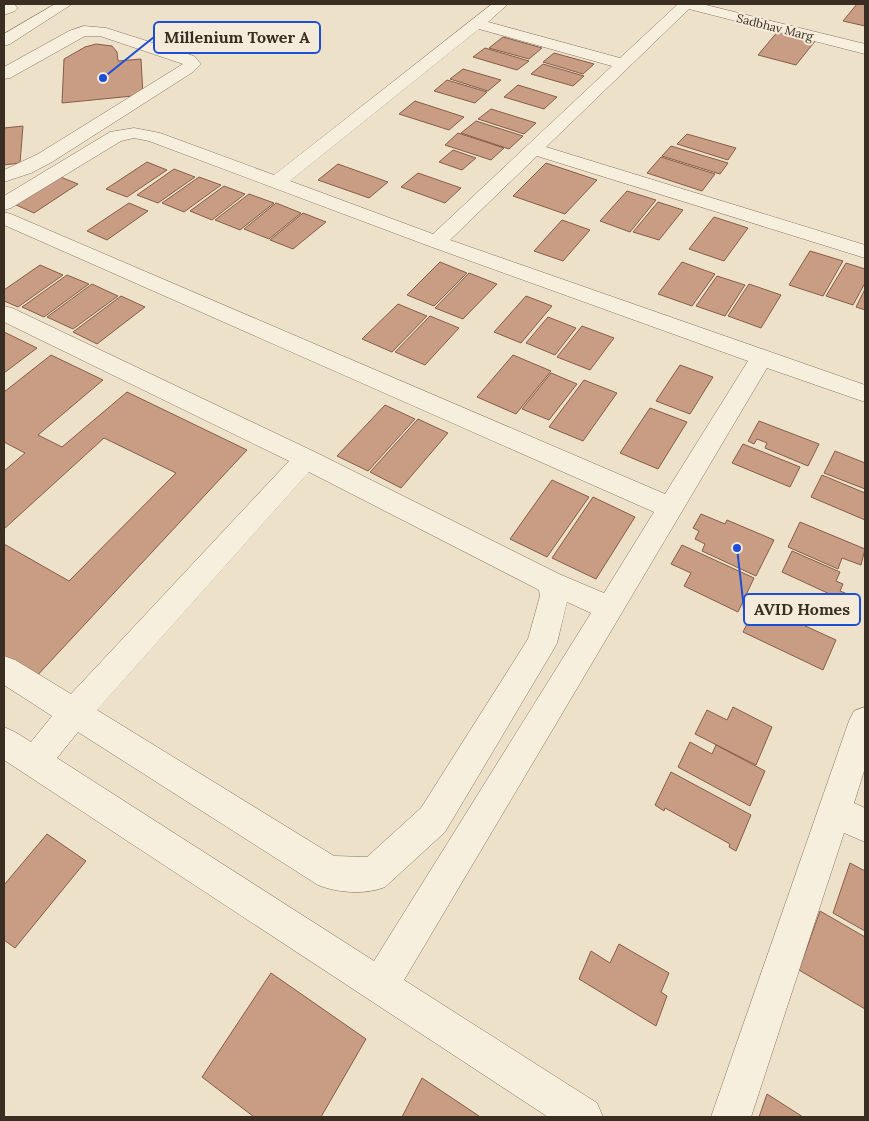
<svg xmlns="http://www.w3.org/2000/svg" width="869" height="1121" font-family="Lora,serif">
<rect width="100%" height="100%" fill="#ede1ca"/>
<path fill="#c89d83" stroke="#865d47" d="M857 4H865V26L843 21Z
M779 30 816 40 796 65 758 55Z
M503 37 542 48 529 59 489 48Z
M96 44 112 46 117 52 118 61 141 59 143 95 62 103 64 59 85 47Z
M485 48 529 61 517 70 473 57Z
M554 53 594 64 583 74 543 62Z
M543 64 584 76 573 86 531 74Z
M463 69 501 80 488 91 450 79Z
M447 80 487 92 475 103 434 91Z
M518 85 557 97 544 109 504 97Z
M415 101 464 117 449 130 399 114Z
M491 109 536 123 524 134 478 119Z
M476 121 523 136 509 149 461 133Z
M23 126 20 163 4 165V128Z
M458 133 504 148 491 160 445 145Z
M687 134 736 148 728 160 677 144Z
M671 146 728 163 720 174 662 156Z
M453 150 476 158 462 170 439 162Z
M661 157 715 174 702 191 647 173Z
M147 162 167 170 127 197 106 189Z
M546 163 597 180 565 214 513 196Z
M338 164 388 182 369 198 318 180Z
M174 169 195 177 158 203 137 195Z
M418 173 461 188 445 203 401 187Z
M58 176 78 184 34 213 14 204Z
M199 177 221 185 184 212 162 203Z
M224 186 245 194 212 220 190 211Z
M627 191 656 200 630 232 600 221Z
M249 194 274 203 240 230 215 220Z
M658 202 683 210 659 240 633 232Z
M129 203 148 211 107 240 87 231Z
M276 203 301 213 269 239 244 229Z
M303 213 326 222 293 249 270 240Z
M714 217 748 228 724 261 689 249Z
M562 220 590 230 563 261 534 251Z
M810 251 843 261 823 296 789 285Z
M440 262 467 273 434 306 407 295Z
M682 262 715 274 692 306 658 294Z
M846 263 865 269V283L853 305 826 296Z
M40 265 63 275 18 307 4 301V290Z
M469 273 497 284 463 319 435 308Z
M67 275 89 284 44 317 22 307Z
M717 276 745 285 725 316 696 306Z
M92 284 118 296 73 329 47 317Z
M749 284 781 295 761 328 728 316Z
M865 289V310L856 307Z
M121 296 145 307 97 344 73 332Z
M526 296 552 306 521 343 494 332Z
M398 304 427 316 392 352 362 339Z
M430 316 459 328 425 365 395 352Z
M548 317 576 328 555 355 526 343Z
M582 326 614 338 590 370 557 357Z
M4 332 37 348 4 373Z
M51 355 103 380 38 435 62 447 127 392 247 450 33 680 4 661V544L69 581 176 473 104 438 4 529V471L25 453 4 442V392Z
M513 355 551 371 516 414 477 397Z
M680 365 713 377 690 414 656 401Z
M551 373 577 384 549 420 522 409Z
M584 380 617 393 583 441 549 427Z
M385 405 415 419 368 471 337 456Z
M650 408 687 422 658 469 620 453Z
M418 419 448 433 401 488 370 472Z
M759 421 819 444 808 466 765 448 767 443 757 439 754 444 748 441Z
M743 444 800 467 790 487 732 463Z
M835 451 865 463V489L824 473Z
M822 475 865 493V520L811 497Z
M552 480 589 497 547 557 510 539Z
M593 497 635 517 596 579 552 558Z
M701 514 725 524 727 520 774 540 756 576 702 551 705 544 695 539 699 531 693 528Z
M800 522 865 549 861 565 842 558 838 569 788 547Z
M682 545 754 578 738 612 684 586 691 573 671 564Z
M792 551 840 572 836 581 843 584 840 591 850 595 847 602 782 572Z
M757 604 836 640 823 670 743 632Z
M733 707 772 727 756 765 695 734 707 710 727 720Z
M690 742 712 754 716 745 765 771 750 806 678 767Z
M671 772 751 815 736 851 729 847 730 844 665 808 664 811 655 805Z
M47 834 86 861 15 948 4 940V885Z
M850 863 865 871V931L833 913Z
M820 911 865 937V1009L799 970Z
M619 944 669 973 661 992 667 996 656 1026 579 979 591 951 610 963Z
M271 973 366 1039 321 1117H254L202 1077Z
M422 1078 479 1116 478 1117H402Z
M767 1094 803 1117H759Z"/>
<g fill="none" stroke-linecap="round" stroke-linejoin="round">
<g stroke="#89735f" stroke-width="1">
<path id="minor" d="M9 4 15 5 18 8 15 11 4 15V5Z
M55 4H72L10 44 4 46V34Z
M492 4H508L488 22 620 58 678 4H702L865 44V54L689 9 546 147 865 245V258L537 156 450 240 865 385V402L767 368 404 980 597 1103 603 1117H548L4 760V727L15 732 31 742 52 716 4 685V656L15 660 71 694 289 461 4 322V306L12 308 315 452 559 574 604 593 654 512 4 225V212L11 214 665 494 748 361 429 246 149 141 134 138 121 141 11 208 4 210V196L110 132 134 128 160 133 274 175ZM479 29 612 66 433 234 290 181ZM309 472 539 590 540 596 528 639 421 808 367 857 334 856 97 710ZM567 602 591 613 374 961 57 758 78 732 318 885C338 893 365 895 385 887L445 832 552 652 557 643Z
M84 26 106 28 194 56 201 64 193 72 52 162 31 173 4 182V170L38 154 183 64 100 36H85L10 78 4 79V67L69 31Z
M865 707V768L854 803 865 808V842L844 833 751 1117H711L849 721 854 711Z"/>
</g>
<use href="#minor" fill="#f7efde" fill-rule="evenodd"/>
</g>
<g text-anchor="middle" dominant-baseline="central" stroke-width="4" stroke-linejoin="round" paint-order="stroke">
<g font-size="12" fill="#3a2d22" stroke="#f4ebda">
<text transform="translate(775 27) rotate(14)">Sadbhav Marg</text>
</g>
</g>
<path fill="none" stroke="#1d4ed8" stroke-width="2" d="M103 78L154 37M737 548L744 609"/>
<g fill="#1d4ed8" stroke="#f4ebda" stroke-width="2">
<circle cx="103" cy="78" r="5"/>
<circle cx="737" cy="548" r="5"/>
</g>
<g fill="#f4ebda" stroke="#1d4ed8" stroke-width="2">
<rect x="154" y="22" width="166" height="31" rx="5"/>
<rect x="744" y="594" width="116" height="31" rx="5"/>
</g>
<g font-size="16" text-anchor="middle" font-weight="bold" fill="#3a2d22">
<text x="237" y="43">Millenium Tower A</text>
<text x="802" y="615">AVID Homes</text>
</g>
<rect width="869" height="1121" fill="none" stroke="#3a2d22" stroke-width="10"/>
</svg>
